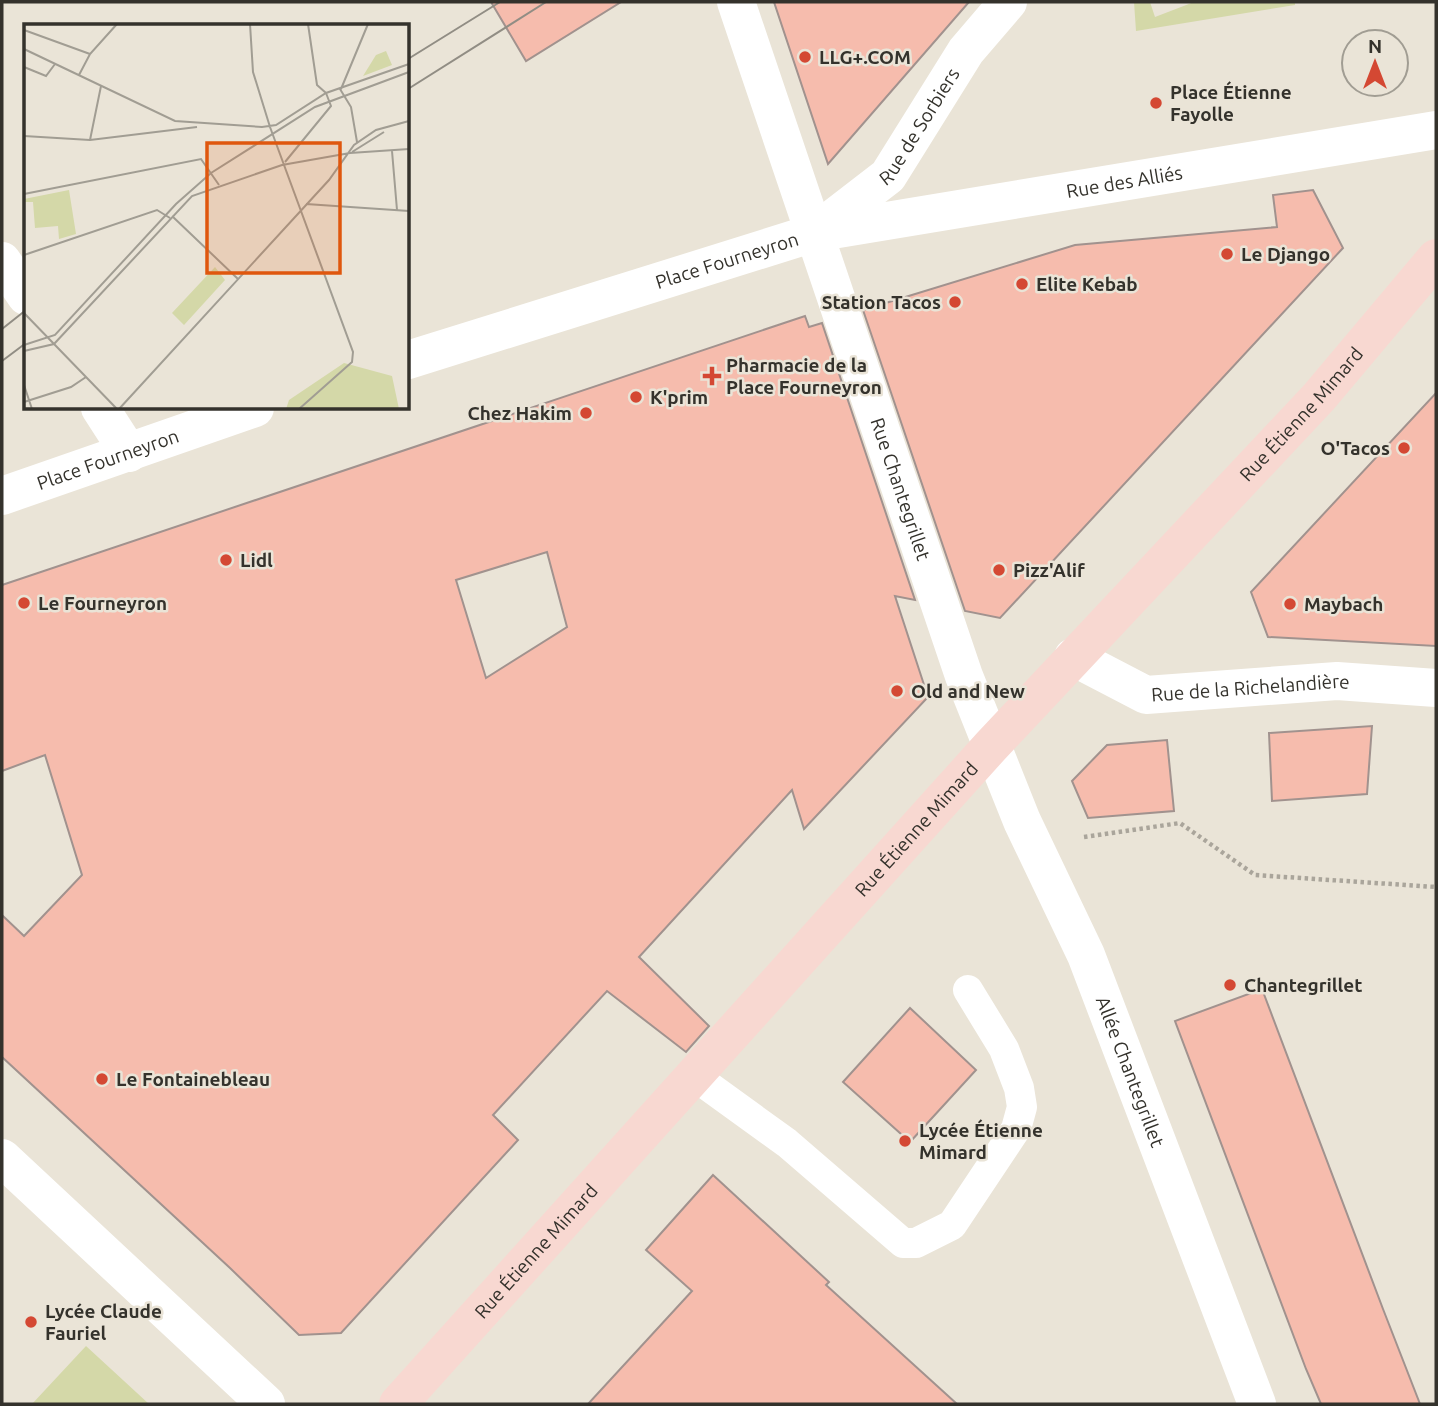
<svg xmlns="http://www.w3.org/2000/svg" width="1438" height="1406" font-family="Ubuntu,sans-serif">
<rect width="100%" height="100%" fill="#eae4d7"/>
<path fill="#d4d8a8" d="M1134 2H1150L1155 17 1194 2H1295V5L1136 31Z
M86 1346 149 1404H32Z"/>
<path fill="#f6bcad" stroke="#a1928e" stroke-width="2" fill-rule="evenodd" d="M491 2H621L526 61Z
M774 2H969L828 164Z
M1313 190 1343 248 1000 618 965 611 863 310 1075 245 1277 227 1273 195Z
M805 316 809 327 822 323 915 600 895 596 928 697 804 829 792 790 639 957 709 1026 686 1052 607 991 493 1115 518 1140 341 1333 299 1335 230 1268 2 1057V915L24 936 82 875 45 755 2 771V585ZM547 552 567 627 486 678 456 580Z
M1436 393V646L1268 637 1251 592Z
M1372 726 1367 794 1272 801 1269 733Z
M1167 740 1174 811 1088 818 1072 781 1107 745Z
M1262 989 1383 1309 1420 1404H1321L1306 1369 1175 1021Z
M910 1008 976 1070 910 1142 843 1082Z
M713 1175 829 1282 826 1285 957 1404H588L692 1291 646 1250Z"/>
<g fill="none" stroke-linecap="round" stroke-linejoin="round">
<path stroke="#aaa59b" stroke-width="4.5" stroke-dasharray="3.5 3.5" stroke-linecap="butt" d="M1084 837 1180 823 1255 875 1436 887"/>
<path stroke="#fff" stroke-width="30" d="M693 1075 787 1143 903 1243H916L952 1225 1016 1129 1022 1107 1019 1088 1004 1049 968 990"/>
<g stroke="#fff" stroke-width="38">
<path id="s1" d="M736 2 964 676 1022 821 1086 955 1257 1404"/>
<path id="s2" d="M818 230 888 176 966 51 1008 2"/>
<path d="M2 261 26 296"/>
<path id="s3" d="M408 360 814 233 1436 130"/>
<path d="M100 408 129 453"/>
<path id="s4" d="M2 496 255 408"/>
<path id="s5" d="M1073 657 1146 695 1337 681 1436 688"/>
<path d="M2 1158 266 1404"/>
</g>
<path stroke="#f8d8d1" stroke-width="38" id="s6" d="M398 1404 991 746 1319 397 1436 258"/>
<path stroke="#918d84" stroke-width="2" d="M408 59 500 2
M408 89 546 2
M2 329 26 310
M2 361 26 343"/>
</g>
<g fill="#d44833" stroke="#eae4d7" stroke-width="2.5">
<circle cx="805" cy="57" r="7"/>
<circle cx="1156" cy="103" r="7"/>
<circle cx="1227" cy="254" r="7"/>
<circle cx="1022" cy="284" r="7"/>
<circle cx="955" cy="302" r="7"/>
<path d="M708.5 365.5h7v7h7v7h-7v7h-7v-7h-7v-7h7z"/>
<circle cx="636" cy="397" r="7"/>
<circle cx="586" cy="413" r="7"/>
<circle cx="1404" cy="448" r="7"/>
<circle cx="226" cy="560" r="7"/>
<circle cx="999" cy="570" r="7"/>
<circle cx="24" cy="603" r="7"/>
<circle cx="1290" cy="604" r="7"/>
<circle cx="897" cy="691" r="7"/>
<circle cx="1230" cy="985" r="7"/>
<circle cx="102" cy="1079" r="7"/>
<circle cx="905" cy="1141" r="7"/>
<circle cx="31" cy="1322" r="7"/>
</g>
<g text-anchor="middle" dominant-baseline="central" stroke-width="5" stroke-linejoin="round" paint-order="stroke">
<g font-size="19" font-weight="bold" fill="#34322c" stroke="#eae4d7" text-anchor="start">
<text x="819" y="57">LLG+.COM</text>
<text x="1170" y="92">Place Étienne<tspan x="1170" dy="22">Fayolle</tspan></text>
<text x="1241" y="254">Le Django</text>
<text x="1036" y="284">Elite Kebab</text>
<text x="941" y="302" text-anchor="end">Station Tacos</text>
<text x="726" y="365">Pharmacie de la<tspan x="726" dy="22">Place Fourneyron</tspan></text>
<text x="650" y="397">K'prim</text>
<text x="572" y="413" text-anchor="end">Chez Hakim</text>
<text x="1390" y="448" text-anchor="end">O'Tacos</text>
<text x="240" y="560">Lidl</text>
<text x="1013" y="570">Pizz'Alif</text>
<text x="38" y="603">Le Fourneyron</text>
<text x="1304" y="604">Maybach</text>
<text x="911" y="691">Old and New</text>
<text x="1244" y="985">Chantegrillet</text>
<text x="116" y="1079">Le Fontainebleau</text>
<text x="919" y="1130">Lycée Étienne<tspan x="919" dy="22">Mimard</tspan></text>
<text x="45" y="1311">Lycée Claude<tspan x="45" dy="22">Fauriel</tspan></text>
</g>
<g font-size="19" fill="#34322c" stroke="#eae4d7">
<text stroke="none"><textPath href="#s2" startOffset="147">Rue de Sorbiers</textPath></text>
<text stroke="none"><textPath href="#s3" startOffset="740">Rue des Alliés</textPath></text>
<text stroke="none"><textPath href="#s3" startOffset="334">Place Fourneyron</textPath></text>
<text stroke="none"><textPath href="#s6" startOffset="1340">Rue Étienne Mimard</textPath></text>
<text stroke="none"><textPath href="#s4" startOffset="112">Place Fourneyron</textPath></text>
<text stroke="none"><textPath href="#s1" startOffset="514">Rue Chantegrillet</textPath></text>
<text stroke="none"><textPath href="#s5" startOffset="187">Rue de la Richelandière</textPath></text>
<text stroke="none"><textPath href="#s6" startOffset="774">Rue Étienne Mimard</textPath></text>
<text stroke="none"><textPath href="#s1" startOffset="1141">Allée Chantegrillet</textPath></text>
<text stroke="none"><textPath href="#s6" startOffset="206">Rue Étienne Mimard</textPath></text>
</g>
</g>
<g transform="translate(24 24)">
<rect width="385" height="385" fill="#eae4d7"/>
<path d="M362 27 368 41 339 52 352 31ZM45 166 52 210 35 215 34 202 11 204 9 178H0V175ZM191 243 201 256 160 301 148 289ZM320 339 368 352 375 385H262L265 376Z" fill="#d4d8a8"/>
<path fill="none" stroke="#a19d93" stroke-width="2" d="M226 0 229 48 246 103 329 328 328 338 275 385M284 0 293 61 302 69M0 6 66 30M0 25 151 97 238 103 252 101 302 69 385 40M0 43 22 52 31 40M55 51 66 30 93 0M316 65 327 83 333 118M317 65 344 0M0 112 66 116 173 103M66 116 77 62M368 127 373 186M328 128 360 108M326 129 385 125M261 138 307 82 302 69M0 170 177 135 195 161M282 180 385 187M148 192 214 255M0 231 133 186 146 194M0 289 93 385M0 321 31 311 152 180 187 149 291 83 385 48M0 327 30 320 168 172 258 141 326 129M0 361 8 385M0 378 47 363 62 353M95 385 305 156 330 121 352 106 385 97"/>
<path fill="#df570e" fill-opacity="0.15" stroke="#df570e" stroke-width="3.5" d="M183 119H316V249H183Z"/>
<rect width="385" height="385" fill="none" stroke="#34322c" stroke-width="3.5"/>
</g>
<rect width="1438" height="1406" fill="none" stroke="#34322c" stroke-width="7"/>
<g transform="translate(1375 63)"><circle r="33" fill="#eae4d7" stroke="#a19d93" stroke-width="2"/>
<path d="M0-5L12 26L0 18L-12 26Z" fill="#d44833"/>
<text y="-10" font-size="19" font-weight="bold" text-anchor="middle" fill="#34322c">N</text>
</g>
</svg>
